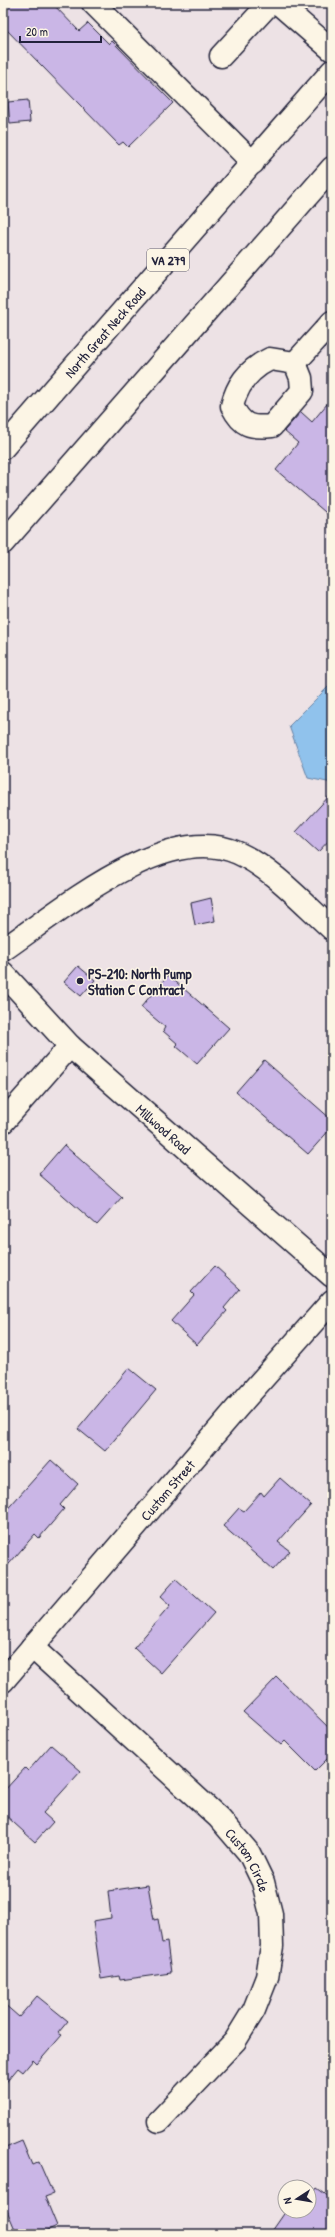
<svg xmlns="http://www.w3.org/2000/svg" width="335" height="2237" font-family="'Patrick Hand',sans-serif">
<rect width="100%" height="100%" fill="#ede2e5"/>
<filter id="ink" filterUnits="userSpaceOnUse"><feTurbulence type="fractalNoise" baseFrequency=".025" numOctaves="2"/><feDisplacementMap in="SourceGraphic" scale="8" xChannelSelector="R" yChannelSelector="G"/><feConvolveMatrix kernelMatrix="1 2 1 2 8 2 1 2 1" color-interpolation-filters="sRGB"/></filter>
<g filter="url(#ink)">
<path fill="#90c2ec" stroke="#6482a5" d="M329 686H332V783L308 778 289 726Z"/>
<path fill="#cab6e6" stroke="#22223b" d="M3 3H52L79 31 88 23 109 44 112 41 173 103 128 147 123 142 119 145 3 26Z
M28 100 30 122 10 124 8 102Z
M332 398V518L276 470 298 443 284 431 301 412 312 422Z
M332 793V837L318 852 296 832Z
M211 898 215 921 195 925 191 903Z
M78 966 95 980 81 996 64 982Z
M168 975 229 1028 197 1064 176 1046 178 1044 163 1031 165 1027 141 1007Z
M264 1060 332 1120V1127L308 1154 236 1092Z
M64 1145 122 1197 97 1225 39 1174Z
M215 1266 240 1289 224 1308 227 1311 197 1345 171 1321 194 1295 191 1292Z
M129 1368 156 1390 105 1451 78 1429Z
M51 1460 78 1484 60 1505 64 1509 39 1538 35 1534 3 1571V1514Z
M280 1478 311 1505 278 1542 290 1551 273 1570 223 1526 239 1508 244 1511 261 1492 264 1496Z
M176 1579 214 1613 161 1673 134 1648 170 1606 160 1597Z
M277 1677 332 1731V1754L315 1771 285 1741 281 1745 243 1712Z
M51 1745 81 1771 43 1813 53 1822 35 1842 3 1813V1792L25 1768 28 1771Z
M148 1885 154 1920 158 1919 162 1943 167 1942 171 1973 120 1980 119 1976 101 1979 93 1921 111 1918 108 1891Z
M37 1996 68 2021 58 2033 62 2035 37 2064 33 2060 23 2072 18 2068 3 2086V2003L19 2017Z
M22 2141 32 2165 39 2162 53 2194 45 2197 57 2226 39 2234H17L3 2201V2149Z
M317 2188 332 2199V2234H270L286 2211H309V2198Z"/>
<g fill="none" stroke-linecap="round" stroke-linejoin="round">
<g stroke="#22223b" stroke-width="25">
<g id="minor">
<path d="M93 3 253 163"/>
<path d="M278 3 332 50"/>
<path d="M221 56 270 3"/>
<path d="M270 359 295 363 301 378 302 391 272 426C250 428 242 426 232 406 237 384 249 369 270 359Z"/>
<path d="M295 363 332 322"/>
<path d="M3 950C60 911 166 820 238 853 273 869 303 903 332 929"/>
<path id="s1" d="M3 973 70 1046 332 1276"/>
<path d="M3 1122 70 1046"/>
<path id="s2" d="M32 1647 219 1818 249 1853 263 1882 271 1914 272 1946 267 1977 254 2010 235 2041 159 2121"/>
<path id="s3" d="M3 1681 237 1408 332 1301"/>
</g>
</g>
<g stroke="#22223b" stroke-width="25">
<g id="major">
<path id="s4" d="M3 448 332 71"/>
<path d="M3 543 332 168"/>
</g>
</g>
<use href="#minor" stroke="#fcf5e5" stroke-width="22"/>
<use href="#major" stroke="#fcf5e5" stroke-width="22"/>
</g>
</g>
<circle fill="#22223b" stroke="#fcf5e5" stroke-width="1.5" cx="80" cy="981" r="4"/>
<g text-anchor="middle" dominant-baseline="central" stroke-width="3" stroke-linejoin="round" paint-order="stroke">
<rect fill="#fcf5e5" stroke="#63616e" stroke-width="1" x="147" y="249" width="42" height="22" rx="3"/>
<g font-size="13" font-weight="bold" fill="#22223b">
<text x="168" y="260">VA 279</text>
</g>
<g font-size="14" fill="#22223b" stroke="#fcf5e5">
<text stroke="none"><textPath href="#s4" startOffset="154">North Great Neck Road</textPath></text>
<text stroke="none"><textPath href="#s1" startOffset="224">Millwood Road</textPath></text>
<text stroke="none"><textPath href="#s3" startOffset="252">Custom Street</textPath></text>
<text stroke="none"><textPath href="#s2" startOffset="305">Custom Circle</textPath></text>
</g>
<g font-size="14" font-weight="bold" fill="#22223b" stroke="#fcf5e5" text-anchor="start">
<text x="88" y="973">PS-210: North Pump<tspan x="88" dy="16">Station C Contract</tspan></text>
</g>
</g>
<rect width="335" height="2237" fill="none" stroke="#fcf5e5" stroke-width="16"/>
<rect x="8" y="8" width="319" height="2221" fill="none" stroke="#22223b" stroke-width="1.5" filter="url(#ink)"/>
<g transform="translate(297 2199) rotate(258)"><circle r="19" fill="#fcf5e5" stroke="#a5a1a1"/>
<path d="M0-3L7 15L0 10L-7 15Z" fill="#22223b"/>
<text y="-6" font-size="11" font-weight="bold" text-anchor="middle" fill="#22223b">N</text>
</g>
<path d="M20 36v6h81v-6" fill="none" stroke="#22223b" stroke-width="2"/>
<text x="26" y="36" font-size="12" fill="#22223b" stroke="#fcf5e5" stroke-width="3" paint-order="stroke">20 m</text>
</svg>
